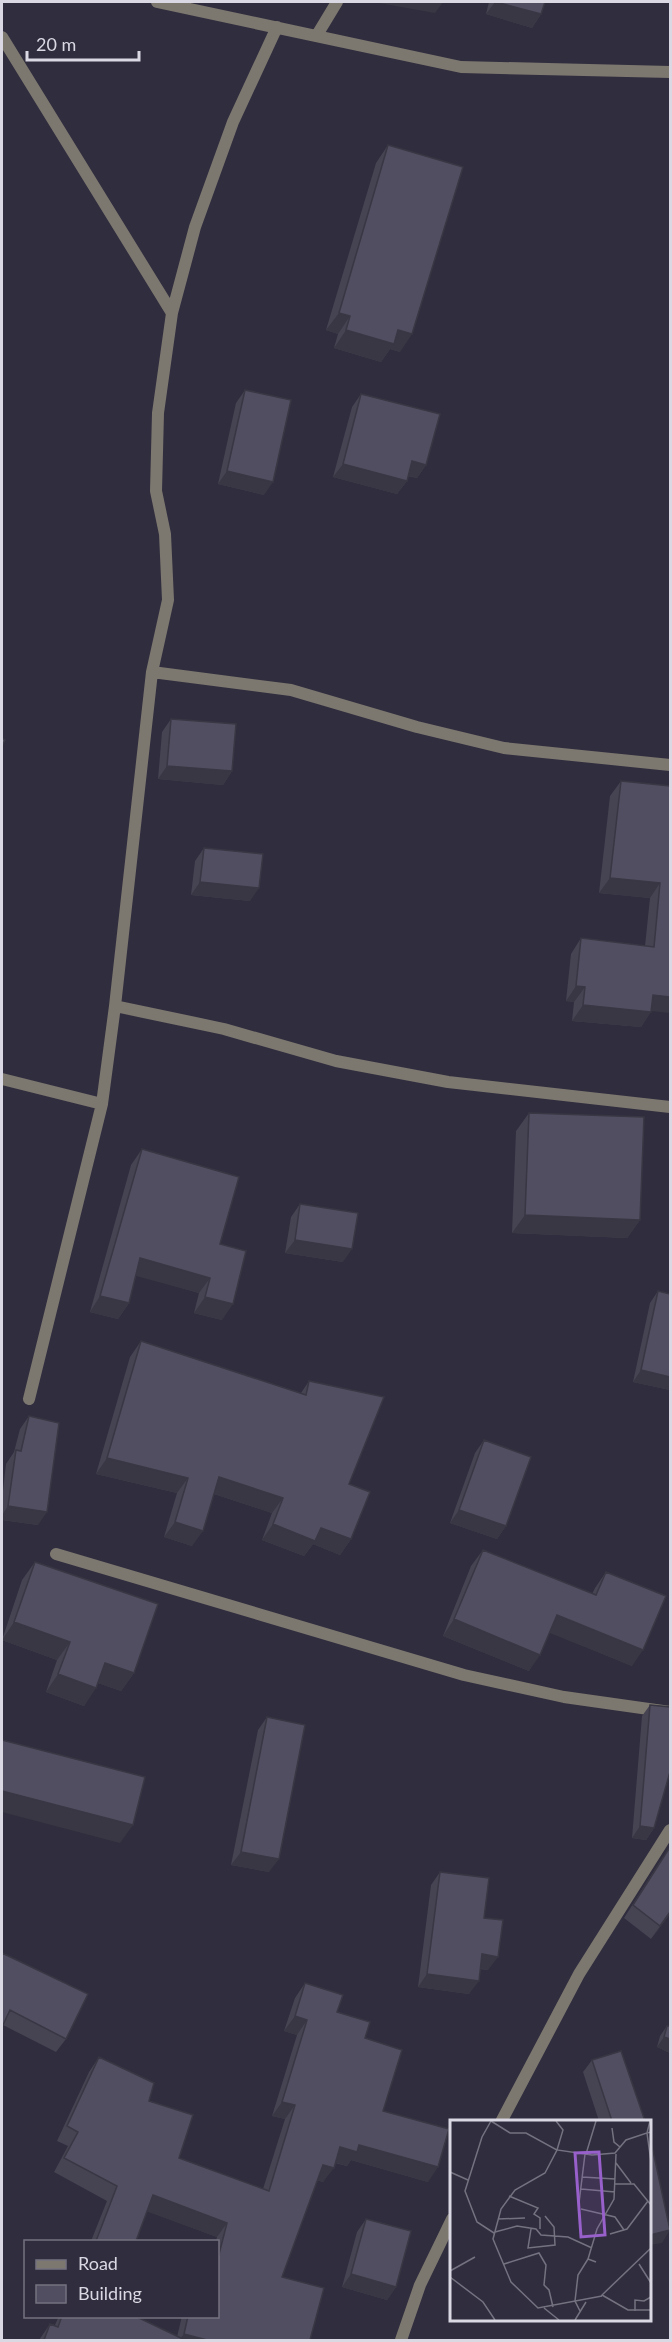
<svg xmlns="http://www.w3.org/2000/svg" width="672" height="2342" font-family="Lato,sans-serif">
<rect width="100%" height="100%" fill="#302d3e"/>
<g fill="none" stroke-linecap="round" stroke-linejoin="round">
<path stroke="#7c776f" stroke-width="12" d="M157 2 461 67 670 72
M317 35 337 2
M2 37 172 313
M152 672 291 690 417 727 504 748 670 765
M115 1006 224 1029 336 1061 448 1082 670 1107
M2 1079 102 1104
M29 1399 102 1104 115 1006 152 672 168 600 165 534 156 491 158 413 172 313 195 227 233 122 277 27
M56 1554 464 1675 564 1697 670 1712
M501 2122 579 1974 670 1830
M401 2340 420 2285 452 2219"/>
</g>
<path fill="#464353" d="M489 2H545L541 14 532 28 486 14Z
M388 145 400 352 390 349 381 362 334 348 338 334 326 330 376 163Z
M245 390 264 495 218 484 236 403Z
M361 394 426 465 417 478 408 476 407 481 397 494 333 477 352 407Z
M171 719 232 771 223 785 158 779 162 732Z
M621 781 670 786 651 1011 641 1027 572 1021 574 1002 566 1001 571 954 581 938 645 946 650 898 599 893 610 796Z
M204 848 250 901 191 895 195 861Z
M529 1113 640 1220 627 1238 512 1233 516 1131Z
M142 1149 220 1244 222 1320 194 1313 199 1293 136 1275 129 1303 118 1319 90 1312 131 1165Z
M300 1204 343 1262 285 1253 291 1217Z
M658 1291 670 1390 633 1382 650 1303Z
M141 1341 301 1393 309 1381 349 1484 351 1539 340 1555 313 1544 304 1556 262 1540 272 1513 214 1494 192 1546 164 1537 177 1493 96 1474 130 1357Z
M29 1416 38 1525 2 1520V1499L6 1464 14 1452 20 1429Z
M484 1440 506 1526 497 1539 450 1523 475 1453Z
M483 1550 592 1594 595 1588 606 1572 632 1666 549 1632 529 1671 443 1636 471 1566Z
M35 1562 134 1673 121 1691 98 1683 84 1706 46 1692 57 1660 2 1640 22 1580Z
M650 1705 654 1828 646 1840 632 1838 642 1716Z
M267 1717 269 1872 231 1865 258 1730Z
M670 1847V1914L651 1939 624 1918 659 1863Z
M440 1872 484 1918 488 1970 480 1969 469 1994 418 1987 431 1885Z
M2 1953 66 2039 56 2052 3 2025Z
M305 1983 337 2012 365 2038 383 2111 428 2182 351 2160 347 2166 335 2163 323 2182 317 2180 282 2277 310 2340H39L50 2324 55 2325 59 2316H135L177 2337 182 2316H218V2241H216L217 2237 147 2211 136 2241H91L107 2201 54 2172 68 2146 57 2141 89 2072 99 2057 149 2101 179 2158 263 2189 285 2119 272 2116 297 2035 284 2031 295 1998Z
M667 2026H670V2053L657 2047 660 2036Z
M592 2060 645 2121H599L583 2072Z
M366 2219 396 2287 387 2300 342 2287 357 2232Z"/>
<path fill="#393744" d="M380 2H443L435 13 379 3Z
M495 2 541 14 532 28 486 14Z
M339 313 350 316 338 334 326 330Z
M346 330H398L412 334 400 352 390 349 381 362 334 348Z
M412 461 426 465 417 478 403 474Z
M343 464 407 481 397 494 333 477Z
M227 471 273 482 264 495 218 484Z
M167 766 232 771 223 785 158 779Z
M610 878 660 883 650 898 599 893Z
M200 882 259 888 250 901 191 895Z
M576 986 585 987 574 1002 566 1001Z
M653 995 670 997V1013L642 1010Z
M583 1005 651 1012 641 1027 572 1021Z
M525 1215 640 1220 627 1238 512 1233Z
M295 1240 352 1249 343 1262 285 1253Z
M140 1258 210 1278 199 1293 129 1274Z
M100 1296 129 1303 118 1319 90 1312Z
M205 1297 233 1304 222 1320 194 1313Z
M641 1370 670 1377V1390L633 1382Z
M107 1458 188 1478 177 1493 96 1474Z
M219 1477 283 1498 272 1513 208 1492Z
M8 1506 47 1512 38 1525 2 1520V1515Z
M459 1510 506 1526 497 1539 450 1523Z
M175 1522 203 1531 192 1546 164 1537Z
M273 1524 321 1528 351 1539 340 1555 313 1544 304 1556 262 1540Z
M557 1615 643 1650 632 1666 545 1631Z
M454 1619 540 1655 529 1671 443 1636Z
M14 1622 70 1642 57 1660 2 1640Z
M105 1663 134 1673 121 1691 92 1681Z
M58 1674 96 1688 84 1706 46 1692Z
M2 1791 133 1825 120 1843 2 1812Z
M640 1826 654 1828 646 1840 632 1838Z
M241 1852 279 1859 269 1872 231 1865Z
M670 1912V1914L651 1939 660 1926Z
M482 1954 498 1957 488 1970 473 1967Z
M427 1974 479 1981 469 1994 418 1987Z
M295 2016 307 2020 297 2035 284 2031Z
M664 2037 670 2039V2053L657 2047Z
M282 2102 295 2105 285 2119 272 2116Z
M359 2145 438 2167 428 2182 351 2160 347 2166 330 2161 340 2147Z
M323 2165 334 2168 323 2182 313 2179Z
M153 2195 227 2223 217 2237 143 2210Z
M670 2230 662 2243 650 2245V2235Z
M351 2274 396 2287 387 2300 342 2287Z
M184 2334 207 2340H179Z"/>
<path fill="#514e61" stroke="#393744" stroke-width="1.5" d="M496 2H545L541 14Z
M388 145 463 167 412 334 398 330 394 344 346 330 350 316 339 313Z
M245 390 291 400 273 482 227 471Z
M361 394 440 414 426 465 412 461 407 481 343 464Z
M171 719 236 724 232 771 167 766Z
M2 738 5 740 2 746Z
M621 781 670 786V997L653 995 651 1012 583 1005 585 987 576 986 581 938 654 947 660 883 610 878Z
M204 848 263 854 259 888 200 882Z
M529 1113 644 1117 640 1220 525 1215Z
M142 1149 239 1177 220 1244 246 1251 233 1304 205 1297 210 1278 140 1258 129 1303 100 1296Z
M300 1204 358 1213 352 1249 295 1240Z
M658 1291 670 1294V1377L641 1370Z
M141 1341 306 1395 309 1381 384 1397 349 1484 370 1492 351 1539 321 1528 315 1541 273 1524 283 1498 219 1477 203 1531 175 1522 188 1478 107 1458Z
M29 1416 59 1423 47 1512 8 1506 16 1450 21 1451Z
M484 1440 531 1457 506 1526 459 1510Z
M483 1550 596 1595 606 1572 666 1596 643 1650 557 1615 540 1655 454 1619Z
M35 1562 158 1604 134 1673 105 1663 96 1688 58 1674 70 1642 14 1622Z
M650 1705 670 1707V1772L654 1828 640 1826Z
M267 1717 305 1725 279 1859 241 1852Z
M2 1740 145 1777 133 1825 2 1791Z
M670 1847V1912L660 1926 633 1905Z
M440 1872 489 1878 484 1918 503 1920 498 1957 482 1954 479 1981 427 1974Z
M2 1953 88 1994 66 2039 10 2010 2 2027Z
M305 1983 343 1995 337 2012 370 2022 365 2038 402 2050 383 2111 449 2129 438 2167 359 2145 357 2152 340 2147 334 2168 323 2165 282 2277 324 2288 310 2340H207L184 2334 188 2316H218V2258L227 2223 153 2195 136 2241H96L117 2186 64 2158 78 2132 67 2126 99 2057 154 2083 149 2101 193 2115 179 2158 269 2191 295 2105 282 2102 307 2020 295 2016Z
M667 2026H670V2039L664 2037Z
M621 2051 645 2121H612L592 2060Z
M650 2137 670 2230 650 2235Z
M366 2219 411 2231 396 2287 351 2274Z
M62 2316H135L185 2340H44L50 2324 58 2327Z"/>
<g transform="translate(450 2120)">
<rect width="201" height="201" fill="#302d3e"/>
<path fill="none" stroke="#747180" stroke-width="1.5" d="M41 1 60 13H76L107 30 95 53 65 70 51 89 43 119 61 162 88 188 152 176M41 1 32 17 15 71 27 102 44 113M106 1 113 10 107 30 142 35 165 33 176 20 197 13 200 1M162 8 164 22 170 27M201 12 197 13 201 42M136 34 146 1M166 43 181 63M0 52 18 60M132 57 165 59M165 64H184L201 85M131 69 165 72M59 76 88 88 84 94 90 98V109M129 83 135 34M131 89 165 97 174 110M48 99 75 98M81 109 78 128 105 125 104 107 95 96M45 112 67 106 86 109 91 115 118 117 142 128M160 114 177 109 198 81M201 128 152 175 178 190H201M146 142 138 139 147 109 164 79 166 34M54 144 89 133 96 145 94 165 99 170 103 187M189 144 201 163M0 151 25 137M0 157 33 182 45 200M94 188 109 200M130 191 125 181 128 155 138 139M185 191V180L194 181 201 177M125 200 136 182"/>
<path fill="#9760ca" fill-opacity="0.15" stroke="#9760ca" stroke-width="3" d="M149 32 155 115 131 117 125 33Z"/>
<rect width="201" height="201" fill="none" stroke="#d9d8e3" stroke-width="3"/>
</g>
<rect width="672" height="2342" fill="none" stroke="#d9d8e3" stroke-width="6"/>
<rect x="24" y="2240" width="195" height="78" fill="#302d3e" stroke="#747180" stroke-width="1.5"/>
<rect x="36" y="2260" width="30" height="9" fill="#7c776f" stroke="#747180" stroke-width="1.5"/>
<text x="78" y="2270" font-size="18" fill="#d9d8e3">Road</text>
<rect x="36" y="2285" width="30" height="18" fill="#514e61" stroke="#747180" stroke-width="1.5"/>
<text x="78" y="2300" font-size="18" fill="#d9d8e3">Building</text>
<path d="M27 51v9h112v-9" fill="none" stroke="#d9d8e3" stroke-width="3"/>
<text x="36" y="51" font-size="18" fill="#d9d8e3" stroke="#302d3e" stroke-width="4.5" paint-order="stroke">20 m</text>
</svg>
